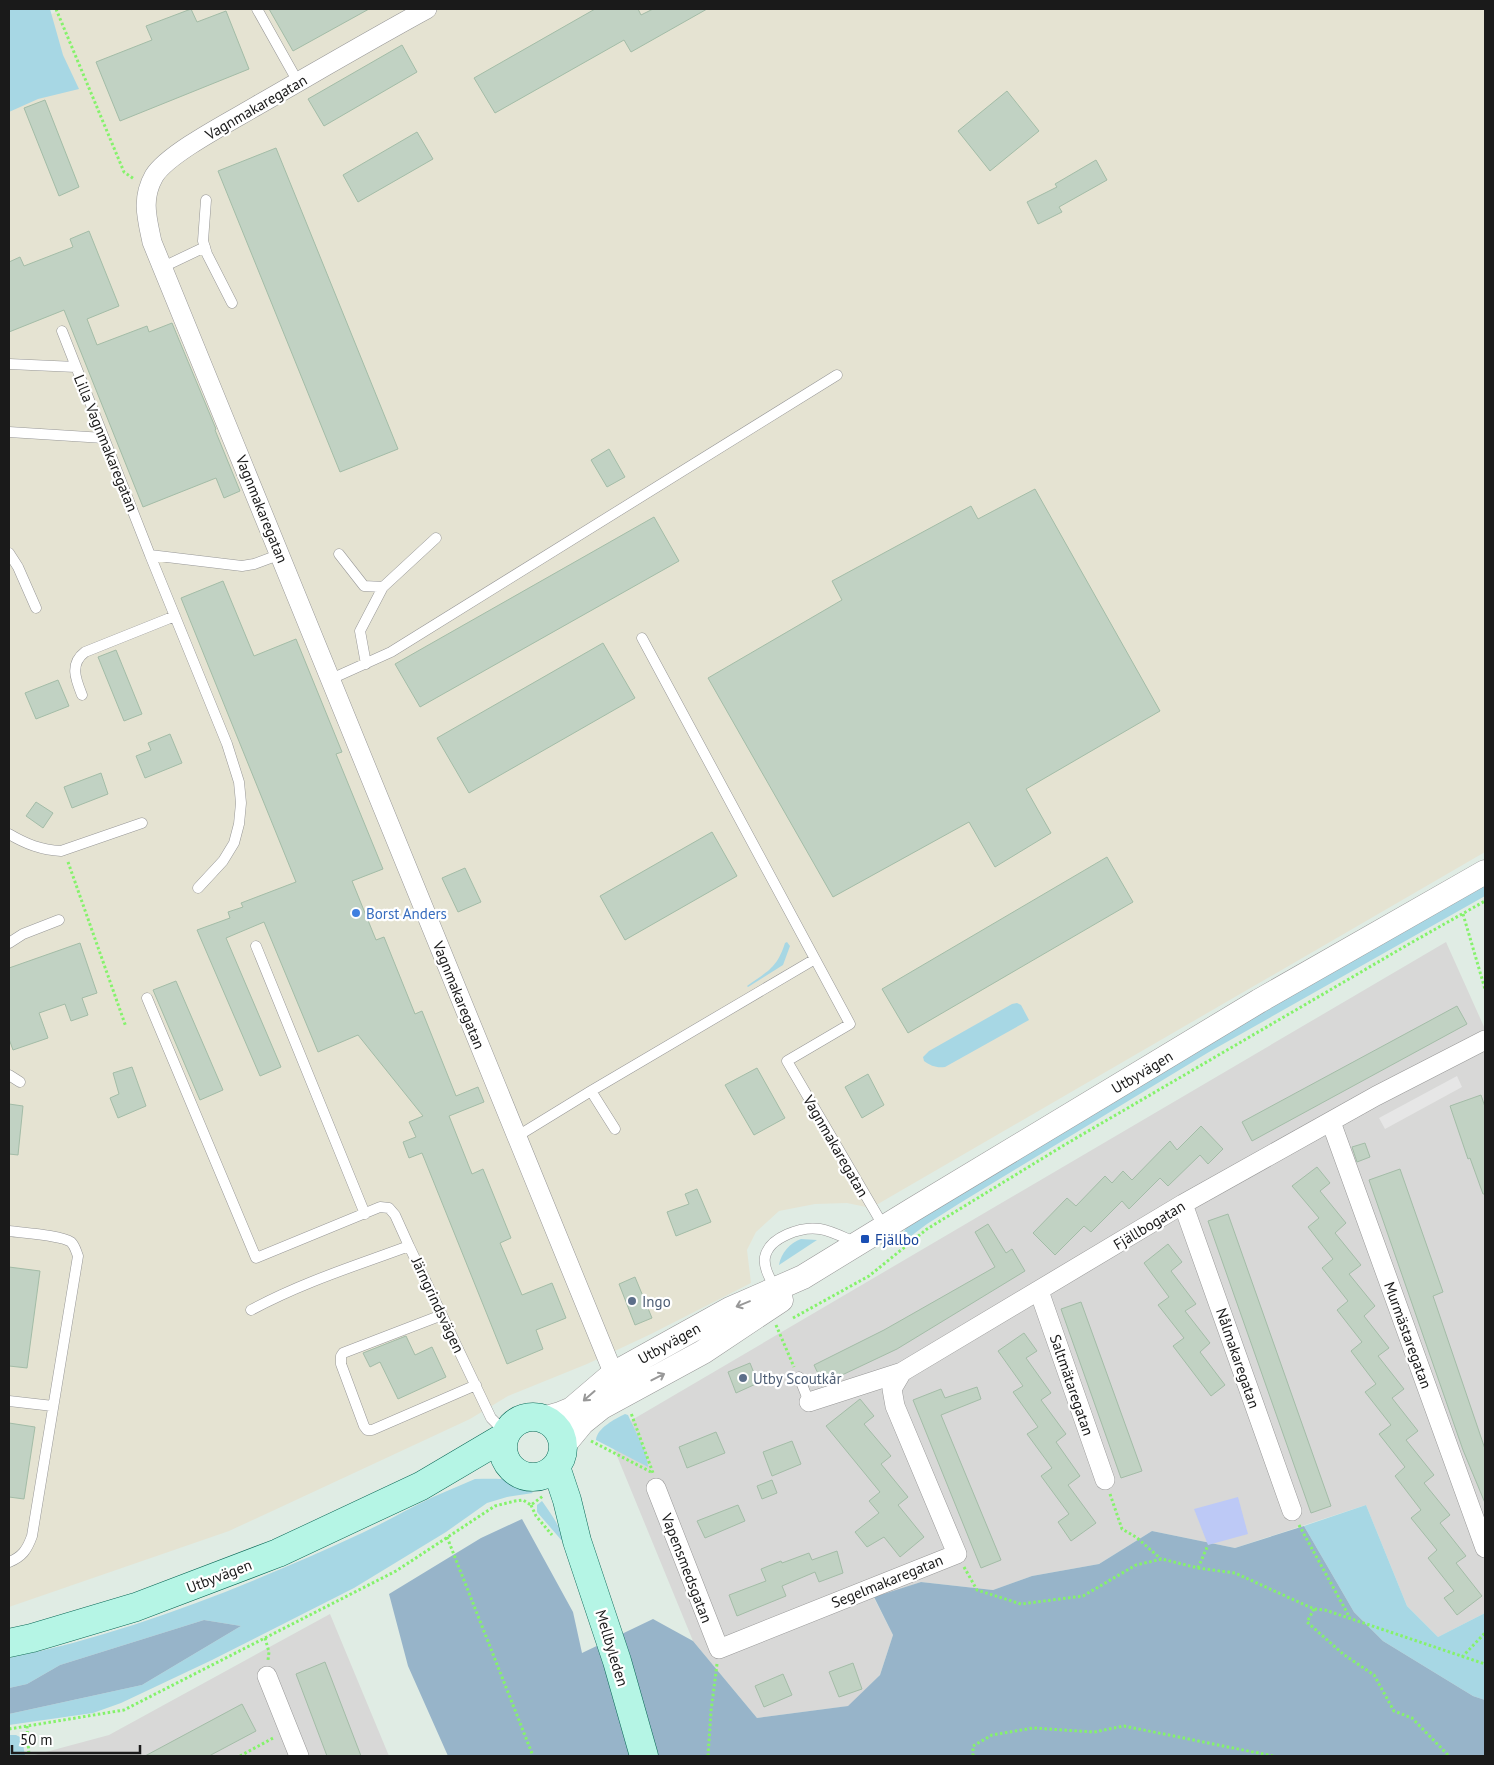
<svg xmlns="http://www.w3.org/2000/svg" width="1494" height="1765" font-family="'PT Sans',sans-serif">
<rect width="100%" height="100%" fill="#e0ece4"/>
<path fill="#d8d8d7" d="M1446 942 1485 1029V1613L1438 1637 1407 1606 1366 1505 1235 1548 1152 1531 1099 1564 1032 1576 993 1590 921 1582 874 1598 893 1635 880 1675 849 1706 757 1718 693 1641 608 1434Z
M330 1614 389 1756H31L109 1735Z"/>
<path fill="#e5e3d2" d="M60 9H1485V852L871 1208 847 1203 815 1204 779 1211 756 1232 747 1250 751 1283 651 1334 587 1364 508 1396 470 1419 229 1531 9 1607V41Z"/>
<path fill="#a7d7e4" d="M9 9H50L63 55 79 89 38 99 9 112Z
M1485 885V896L1209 1052 960 1203 927 1224 911 1236 904 1232 906 1228 929 1213 1220 1035Z
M787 942 790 946 783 965 748 987 747 986C768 971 777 968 785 943Z
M1017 1003 1021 1005 1029 1020 945 1067C936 1068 931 1066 924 1061L923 1057 929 1051 1012 1004Z
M801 1239 817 1240 779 1265C781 1253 790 1243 801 1239Z
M625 1414 628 1415C634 1429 648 1453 648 1467L596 1440C597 1428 615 1419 625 1414Z
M475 1479C496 1479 517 1476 533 1493L507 1497 487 1503 446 1532 354 1588 212 1660 121 1703 93 1713 9 1725V1714L142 1685 241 1626 204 1620 60 1665 27 1684 9 1688V1658C131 1633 249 1585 362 1533 386 1522 409 1508 433 1497 447 1491 461 1485 475 1479Z
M542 1501C550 1513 562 1527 563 1542L537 1512V1505Z
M1366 1505 1407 1606 1438 1637 1485 1613V1700L1473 1696 1383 1641 1354 1612 1304 1526Z
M9 1735H16L22 1738 25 1756H9Z"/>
<path fill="#97b4c9" d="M522 1519 573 1612 582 1653 653 1619 693 1641 757 1718 848 1706 880 1675 893 1635 874 1597 921 1582 993 1590 1032 1576 1099 1564 1152 1531 1235 1548 1304 1526 1354 1612 1383 1641 1473 1696 1485 1700V1756H448L408 1666 389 1594 481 1538Z
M204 1620 241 1626 142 1685 9 1714V1688L27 1684 60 1665Z"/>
<path fill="#bdc9f6" d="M1238 1497 1248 1534 1208 1545 1194 1509Z"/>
<path fill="#e6e6e6" d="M1457 1076 1462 1087 1385 1129 1379 1118Z"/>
<path fill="#c1d2c3" stroke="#a3bca7" d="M191 9 197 22 226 11 249 69 120 121 96 62 152 40 146 26Z
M269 9H369L293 51Z
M595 9H638L641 15 653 9H707L631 52 624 40 495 113 474 78Z
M402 45 417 72 324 126 308 99Z
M1007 91 1039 131 990 171 958 131Z
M45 100 79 187 59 196 24 108Z
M417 132 433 159 358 202 343 175Z
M276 148 398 449 340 472 218 171Z
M1096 160 1107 180 1059 207 1062 212 1038 224 1027 202 1057 187 1055 184Z
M89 231 119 306 87 319 97 345 147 326 149 332 172 323 216 429 215 430 240 491 224 498 216 478 143 507 64 310 9 332V262L20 257 24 266 73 247 70 239Z
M609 449 625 477 607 487 591 460Z
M1035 489 1160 711 1026 789 1051 833 995 867 969 822 833 897 708 678 842 600 832 581 971 506 978 519Z
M654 517 679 561 420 707 395 664Z
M223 581 254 656 296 639 342 752 336 754 383 869 352 881 376 940 384 937 415 1014 422 1011 456 1096 478 1087 484 1102 449 1116 472 1174 483 1169 511 1238 500 1243 522 1295 552 1283 566 1318 536 1330 543 1349 507 1364 422 1153 409 1158 403 1142 416 1137 409 1122 423 1116 358 1035 318 1052 264 922 226 938 281 1067 260 1076 197 930 230 918 228 912 243 907 241 903 296 882 181 598Z
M603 643 635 698 469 793 437 738Z
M116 650 142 714 124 721 98 657Z
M58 680 69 706 36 719 25 693Z
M170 734 182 763 145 778 136 756 151 750 148 743Z
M101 773 108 794 72 808 64 787Z
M36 802 53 813 43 828 26 816Z
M712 832 737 876 625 940 600 896Z
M1107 857 1133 902 908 1033 882 989Z
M465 868 481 902 458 912 442 878Z
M80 943 97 993 82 998 88 1015 71 1021 65 1004 39 1013 48 1038 13 1050 9 1039V968Z
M176 981 223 1090 200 1100 153 990Z
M1457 1006 1467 1024 1252 1141 1242 1122Z
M132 1067 146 1106 118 1118 110 1098 119 1094 113 1073Z
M757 1068 785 1118 754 1135 725 1085Z
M868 1074 884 1105 862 1118 845 1087Z
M1481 1095 1485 1107V1194H1483L1470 1158 1468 1159 1450 1106Z
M9 1104 23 1106 18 1155 9 1154Z
M1201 1126 1223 1149 1208 1164 1200 1155 1168 1186 1160 1178 1129 1209 1122 1201 1091 1232 1084 1226 1055 1255 1033 1233 1067 1198 1076 1206 1105 1176 1112 1183 1123 1171 1132 1180 1170 1141 1177 1150Z
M1365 1143 1370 1157 1357 1162 1352 1147Z
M1317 1167 1330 1183 1320 1191 1346 1223 1335 1233 1361 1265 1349 1274 1375 1306 1364 1316 1389 1348 1378 1356 1404 1389 1392 1398 1418 1431 1406 1440 1434 1475 1424 1483 1450 1515 1440 1523 1466 1556 1456 1563 1482 1596 1457 1615 1444 1598 1454 1591 1428 1558 1437 1550 1411 1518 1421 1510 1395 1476 1405 1467 1379 1434 1391 1425 1365 1392 1376 1384 1351 1351 1362 1342 1337 1310 1348 1301 1322 1268 1333 1259 1308 1227 1319 1218 1292 1186Z
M1400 1169 1443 1292 1433 1296 1485 1449V1503L1463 1450 1369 1180Z
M697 1189 711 1222 676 1236 667 1212 689 1204 685 1194Z
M1228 1214 1331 1506 1311 1513 1208 1221Z
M988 1224 1006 1253 1012 1249 1025 1271 897 1349 823 1384 814 1365 884 1330 995 1267 975 1232Z
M1168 1244 1182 1262 1171 1271 1196 1304 1185 1311 1210 1343 1200 1352 1225 1385 1211 1396 1173 1346 1184 1338 1158 1305 1169 1297 1144 1263Z
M9 1267 40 1271 27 1368 9 1366Z
M635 1277 652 1318 635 1325 619 1284Z
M1081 1302 1142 1471 1121 1478 1061 1309Z
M1024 1333 1037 1351 1026 1358 1051 1393 1041 1400 1066 1434 1056 1442 1080 1476 1068 1485 1096 1523 1071 1541 1058 1522 1069 1514 1041 1476 1052 1468 1027 1434 1038 1427 1013 1392 1023 1386 998 1351Z
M406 1336 415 1355 432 1347 446 1377 398 1399 380 1362 370 1367 363 1353Z
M750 1363 758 1383 736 1393 728 1372Z
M977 1387 981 1399 941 1415 1001 1560 981 1568 913 1400 941 1389 945 1398Z
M860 1399 874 1416 864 1424 891 1456 881 1464 908 1497 898 1505 924 1537 900 1557 884 1537 867 1547 855 1532 879 1513 869 1501 880 1492 826 1426Z
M9 1423 35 1427 24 1499 9 1497Z
M716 1432 725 1453 687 1468 679 1447Z
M792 1441 801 1464 772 1476 763 1452Z
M772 1480 777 1493 762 1499 757 1486Z
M738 1505 745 1521 705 1538 697 1521Z
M837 1551 843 1573 819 1582 815 1572 782 1586 786 1596 737 1616 729 1595 766 1581 761 1569 781 1561 782 1563 809 1553 812 1560Z
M325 1662 361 1756H327L296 1674Z
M853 1663 862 1689 839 1697 829 1672Z
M783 1674 792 1695 764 1707 755 1686Z
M242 1704 256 1731 209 1756H145Z"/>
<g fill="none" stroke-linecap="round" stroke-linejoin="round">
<g stroke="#979797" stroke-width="11">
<path id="service" d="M257 9 298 82
M206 200 203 241 207 254 232 303
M163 267 205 247
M62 331 150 555 242 566 254 564 281 554
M9 364 76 367
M9 432 104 438
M9 553 18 567 36 608
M339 554 364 586 383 587
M150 555 227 744 239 782 241 803 239 824 234 843 223 861 198 888
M642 638 815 959
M366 664 360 631 383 587 436 538
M331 679 391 652 837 375
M82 695C76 680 69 664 85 652L175 616
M9 834C26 844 41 850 61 851L142 823
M9 943 23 934 59 920
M256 946 365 1214
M147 998 256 1258 380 1207 389 1208 395 1215 409 1246
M9 1075 20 1082
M591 1091 615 1129
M516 1137 591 1091 815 959 850 1024 787 1061 884 1227
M9 1231C23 1233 61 1235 71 1242 75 1246 76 1251 78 1256L32 1536C27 1550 22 1557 9 1562
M776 1290C771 1280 763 1268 765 1257 769 1237 802 1226 820 1229 832 1231 845 1238 857 1243
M251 1310C303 1282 355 1266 409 1246L491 1418 506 1433
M442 1315 343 1353 341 1356V1364L364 1426 367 1430H372L476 1385
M799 1377 809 1402
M9 1401 53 1406"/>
</g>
<g stroke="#979797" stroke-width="20">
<path id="minor" d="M427 9C370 40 314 73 258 105 233 120 168 153 154 176 141 199 147 218 152 242L619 1387
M1331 1122 1485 1548
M1183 1204 1292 1511
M1039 1291 1105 1480
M809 1402 902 1372 1183 1204 1376 1096 1485 1040
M656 1488 719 1649 957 1554 895 1406 892 1389 902 1372
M267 1676 299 1756"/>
</g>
<g stroke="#979797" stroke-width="25">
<path id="tertiary" d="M543 1419 560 1414 572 1409 613 1374 730 1309 803 1277 914 1209 1259 1001 1485 872
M563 1446 582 1423 602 1407 703 1352 781 1300"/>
</g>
<g stroke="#0a6957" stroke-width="29">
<path id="secondary" d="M503 1447a30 30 0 1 1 60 0a30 30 0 1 1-60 0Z
M556 1467 567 1500 577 1541 617 1661 644 1756
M9 1643 32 1638 136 1607 278 1553 421 1486 504 1437"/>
</g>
<path stroke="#85f26b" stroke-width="3" stroke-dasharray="2.5 2.5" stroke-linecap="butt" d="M56 9 124 172 134 179
M68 862 126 1027
M1463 914 1485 989
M793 1318 869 1276 927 1229 1066 1144 1409 944 1485 901
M776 1325 794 1367
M507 1415 526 1407
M591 1441 653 1473 631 1413
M1110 1494 1122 1529 1136 1537 1161 1559
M531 1505 536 1516 552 1535
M1299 1525 1350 1618
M447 1537 533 1756
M964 1567 977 1590 1021 1604 1083 1596 1136 1565 1162 1559 1198 1568 1235 1573 1314 1609 1325 1610 1485 1664
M1198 1568 1208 1545
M1314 1609 1307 1622 1343 1654 1374 1675 1394 1711 1412 1718 1449 1756
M265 1638 269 1652 268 1660
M1462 1657 1485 1633
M27 1726 29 1756
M9 1729 124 1710 396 1571 495 1506 515 1501 523 1500 531 1505 543 1496
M240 1756 275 1737
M708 1756 711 1711 717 1664
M973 1756V1746L992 1735 1033 1728 1094 1732 1124 1726 1273 1756"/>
<use href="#service" stroke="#fff" stroke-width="10"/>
<use href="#minor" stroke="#fff" stroke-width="19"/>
<use href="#tertiary" stroke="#fff" stroke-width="24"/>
<use href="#secondary" stroke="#b5f5e5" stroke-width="28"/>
</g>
<defs><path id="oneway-shaft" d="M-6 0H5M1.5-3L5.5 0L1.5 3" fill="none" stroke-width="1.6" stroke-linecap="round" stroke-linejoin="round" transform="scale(1.25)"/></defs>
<g stroke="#989898">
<use href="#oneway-shaft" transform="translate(743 1304) rotate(158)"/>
<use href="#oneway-shaft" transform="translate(658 1377) rotate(-27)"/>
<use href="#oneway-shaft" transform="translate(589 1396) rotate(139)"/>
</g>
<circle fill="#3f7fe0" stroke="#fff" stroke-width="2" cx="356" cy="913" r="5"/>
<rect fill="#1a4fb4" stroke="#fff" stroke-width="2" x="860" y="1234" width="10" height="10" rx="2.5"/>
<g fill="#5c6f8a" stroke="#fff" stroke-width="2">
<circle cx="632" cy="1301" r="5"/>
<circle cx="743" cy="1378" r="5"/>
</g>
<g text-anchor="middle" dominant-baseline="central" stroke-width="4.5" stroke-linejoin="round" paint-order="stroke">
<g font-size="15" fill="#1a1a1a" stroke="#fff">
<text transform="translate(256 107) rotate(-30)">Vagnmakaregatan</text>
<text transform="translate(106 443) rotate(68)">Lilla Vagnmakaregatan</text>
<text transform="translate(262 509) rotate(68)">Vagnmakaregatan</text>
<text transform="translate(459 995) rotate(68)">Vagnmakaregatan</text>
<text transform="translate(1142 1072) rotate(-31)">Utbyvägen</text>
<text transform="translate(836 1146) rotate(60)">Vagnmakaregatan</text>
<text transform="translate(1149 1225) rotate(-31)">Fjällbogatan</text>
<text transform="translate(438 1305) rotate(65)">Järngrindsvägen</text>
<text transform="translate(1408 1335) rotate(70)">Murmästaregatan</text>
<text transform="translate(669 1343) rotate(-29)">Utbyvägen</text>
<text transform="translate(1238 1358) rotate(71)">Nålmakaregatan</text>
<text transform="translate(1072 1385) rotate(71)">Saltmätaregatan</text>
<text transform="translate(687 1568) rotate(69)">Vapensmedsgatan</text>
<text transform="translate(219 1576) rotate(-21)">Utbyvägen</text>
<text transform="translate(887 1581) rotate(-22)">Segelmakaregatan</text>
<text transform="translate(612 1648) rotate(73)">Mellbyleden</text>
</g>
<g font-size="15" fill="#366cbe" stroke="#fff" text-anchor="start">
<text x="366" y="913">Borst Anders</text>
</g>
<g font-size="15" fill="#164399" stroke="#fff" text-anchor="start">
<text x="875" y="1239">Fjällbo</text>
</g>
<g font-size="15" fill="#4e5e75" stroke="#fff" text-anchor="start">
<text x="642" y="1301">Ingo</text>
<text x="753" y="1378">Utby Scoutkår</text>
</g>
</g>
<rect width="1494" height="1765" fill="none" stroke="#1a1a1a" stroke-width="20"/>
<path d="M12 1745v8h128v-8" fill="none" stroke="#1a1a1a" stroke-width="2.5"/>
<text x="20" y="1745" font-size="15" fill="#1a1a1a" stroke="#ffffff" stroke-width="4" paint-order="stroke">50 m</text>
</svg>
